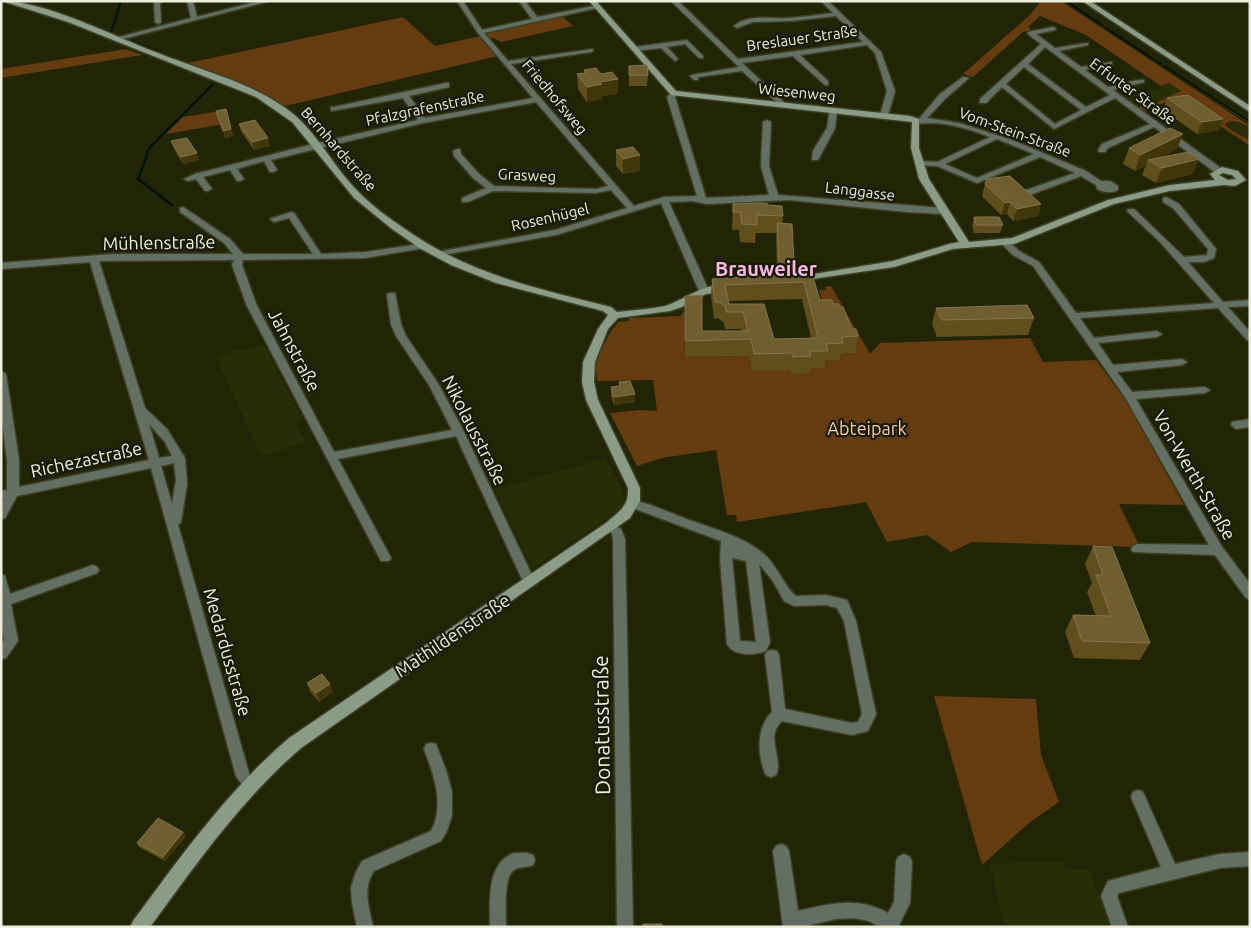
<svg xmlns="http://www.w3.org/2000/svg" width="1251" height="928" font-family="Ubuntu,sans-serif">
<rect width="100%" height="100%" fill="#212506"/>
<path fill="#292d06" d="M1169 83 1181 91 1153 104 1143 106 1136 105 1125 97 1128 96 1125 94 1160 89 1161 86Z
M1234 121 1250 128V141L1225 125 1228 122Z
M263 344 303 420 296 423 306 442 261 456 216 357 241 348 243 351Z
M605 458 623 489 624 498 620 509 533 568 494 490Z
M1063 861 1066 869H1089L1111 927H1005L990 864Z"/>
<path fill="#653b10" d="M1041 1H1061L1250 126V128C1243 123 1232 118 1225 124 1230 132 1242 134 1250 141V146L1177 97 1152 108 1149 107 1144 112 1138 107 1153 104 1181 91 1169 83 1161 86 1086 35 1040 16 1028 27 1031 30 1023 32 973 77 963 74 1030 15Z
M561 15 573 26 501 42 494 38H490L487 34V32Z
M403 17 435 46 481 36 498 56 285 106 220 76 188 63Z
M126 49 142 55 1 78V69Z
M1165 66 1250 121V124L1164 67Z
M227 110 230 123 166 134 183 117Z
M831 286 870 354 880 343 1030 338 1043 362 1096 360 1126 401 1184 505 1119 504 1140 547 972 542 951 552 927 535 887 542 866 502 737 522 736 515H727L716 450 662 458 637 466 610 413 639 410 657 411 653 380 597 381 595 361 611 331 618 322 629 321V318L681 316 684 310 685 357 749 356 790 370 791 374 807 368 821 354 831 360H840L841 354 855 353 827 317 819 290H826L825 287Z
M934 696 1036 699 1041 755 1059 802 1029 823 982 865Z"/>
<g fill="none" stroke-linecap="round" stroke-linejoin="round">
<path stroke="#00120b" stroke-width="2" d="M1066 1 1102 25
M1106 28 1161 64
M111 33 121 1
M132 41 184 63
M1164 66 1250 122
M146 156 149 148 213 84"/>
<path stroke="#00120b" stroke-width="2.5" d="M147 155 138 179 172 205"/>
<g stroke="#3d4124" stroke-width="3">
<path id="street" d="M155 1H163L160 4 161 22 158 24 155 22 154 3Z
M187 1H193L197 17 259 1H270L115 41 112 39 191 18Z
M457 1H463L482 30 532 19 519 1H525L537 17 599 5 600 6 597 8 484 33 508 61 593 49V51L591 52 511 64 634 206 664 197 697 196 667 97 674 91 678 93 675 97 706 198 769 195 761 166 763 122 767 120 771 122 769 166 778 195 943 208 947 211 943 214 907 212 790 200 707 204 692 201 669 202 709 291 704 294 699 291 661 203 556 235 437 256V252L555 230 627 208 611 190 596 193 493 191 468 202H462V198L486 188 473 178 454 156 453 151 457 149H460L461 154 479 174 494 186 596 189 608 186 536 102 423 123 271 160 277 170 273 172H270L264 161 237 169 244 179 240 181H237L230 170 203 177 212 189 208 191H205L196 179 188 181 184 179 195 174 317 143 418 120 403 98 331 111V107H334L446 83H449V87L409 96 425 118 533 98 478 33Z
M671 1H678L738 59 863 42 836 16 790 21 753 22 737 28 734 26C748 14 771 19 789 18 803 17 818 15 833 13L821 1H828L881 52 895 91 888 115 884 117 880 115 887 91 875 53 867 45 800 55 828 81V85H825L793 56 742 63 785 103V107H782L742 71 698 77V80H694L690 76 692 75 739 67Z
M1053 27 1056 29 1055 30 1036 34 1055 48 1088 43V45L1059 51 1081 67 1112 62V64L1085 70 1108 87C1119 85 1136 79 1144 80V82L1113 90 1222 169V173H1216L1154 127 1108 148 1105 152H1099L1098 150 1102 144 1150 124 1115 98 1054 129 1002 87 986 103H980V99L1041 44 1028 34V32ZM1045 47 1110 95 1086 107 1028 64ZM1024 67 1081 110 1055 124 1006 84Z
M687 40 703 56V58H699L685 44 667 47 678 59 675 61 661 48 635 51 632 49 635 47Z
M963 77 969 78 946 98 927 118 959 123 1012 140 1086 171 1101 181H1110L1118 186V190C1111 194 1104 192 1097 189L1096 185 1081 176 1027 196H1021V192L1075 173 1040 157 977 183 937 166 916 165 915 163 919 161 937 162 990 137C972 130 951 123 931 123 925 123 918 125 912 121L919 119 940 94ZM997 139 1034 154 977 178 945 164Z
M830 108 837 110 835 128 818 160H812L813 151 827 128Z
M1166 197 1179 204 1216 249 1214 258 1204 262H1188L1223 302 1250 300V306L1228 307 1250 332V341L1247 340 1218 308 1080 318 1094 338 1157 331 1162 334 1157 337 1098 343 1113 365 1182 359 1187 362 1182 365 1117 372 1132 392 1205 387 1210 390 1205 393 1136 399 1222 547 1250 584V599L1246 598 1215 555 1133 552 1131 549 1133 546 1137 544 1209 545 1125 397 1087 343 1033 266 1013 255 1000 242 1001 240H1007L1019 251 1039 262 1076 313 1214 303 1160 242 1127 211 1128 209H1134L1184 257 1207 255 1208 249 1173 208 1163 202V198Z
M183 207 230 239 243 254H313L289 218 274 222 270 219 291 212 294 213 321 254 365 252 427 243V247L424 248 365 258 243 260 242 265 257 306 334 452 452 430 429 385 396 336 391 324 387 295 389 293H395L401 324 406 336 439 385 464 432 530 571 538 581 536 584C529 587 526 583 521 577L456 436 338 459 391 558 389 561H381L247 306 232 265 234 260 99 261 145 408 167 429 185 458 187 484 181 522 178 525 249 773 257 784 255 789 250 791 245 789 236 776 151 468 17 496 5 518 1 519V504L4 498 1 499V491L7 490V460L1 414V371L6 374 19 460V487L149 460 90 262 1 269V263L113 254H233L224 243 180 212V208ZM149 424 165 442 172 456 159 458ZM174 463 176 480 172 504 161 466Z
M1250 419V427L1236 429 1231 425 1232 422Z
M634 500C653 505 671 513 689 520 714 529 746 537 766 556 777 566 786 589 796 596L826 595 847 600 856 621 876 714 868 731 852 735 782 721C764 738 784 758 776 775L771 777 766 775C757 756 756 727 772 712L765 655 767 651 772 650 777 651 779 655 785 709 852 723 858 722 862 714 844 621 837 608 826 605 794 606 784 601 773 581 759 564 770 642 766 651C754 655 734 657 727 644L720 559 721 541 630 507 628 504 630 501ZM732 558 746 561 756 642 740 641Z
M611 522 621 529 625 539 633 927H617L613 539 612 534 605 526 607 523Z
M93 565 97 567 99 570 97 573 11 604 18 641 6 658 1 659V644L4 640 1 621V574L5 576 10 594Z
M431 743 436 744 446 770 452 792V815L447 831 441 841 374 871C362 889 369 907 373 927H357L352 903 351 888 355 874 362 861 431 831C445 805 434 775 424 749L426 744Z
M1138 790 1143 792 1175 864 1220 854 1250 852V866L1220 868 1119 893 1117 896 1128 927H1112L1101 896 1108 881 1161 867 1131 797 1133 792Z
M781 844 786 846 789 851 798 911C831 904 856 896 888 913L894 902 896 862 898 857 904 854 910 857 912 862 910 903 899 925 900 927H880L869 921 854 918 836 919 802 927H783L773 851 776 846Z
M514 853H527L533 855 535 860 533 865C527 868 519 866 514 870 503 877 506 914 506 927H490C490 902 486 863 514 853Z"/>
</g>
<g stroke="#3d4124" stroke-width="3">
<path id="secondary" d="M2 1C46 1 115 37 158 53 205 72 260 84 298 118 318 137 332 162 350 183 367 203 391 220 414 235 474 275 542 290 611 307L617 312C633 310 650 309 665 306 681 302 716 275 731 289L726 292 706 294 682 307 670 311 618 318 608 329 595 362 594 382 598 400 640 488V501L630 518 301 748C241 800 197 863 150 927H130L133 921C181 856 227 791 289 738L606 523C619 512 629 506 628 488L586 400 582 382 583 362 598 329 608 315 603 311 496 283 451 265 421 249 392 229 354 198 292 122 256 97 68 22Z
M589 1H596L676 91 910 116 919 119V148L929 179 969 242 1012 238 1108 200 1170 185 1215 180 1210 174 1222 167 1238 171 1246 180 1235 186 1224 185 1170 191 1114 204 1014 244 953 249 894 267 792 282 791 280 792 278 796 277 893 261 949 244 959 242 919 179 911 148 912 122 671 95ZM1223 173 1232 175 1236 179 1228 180 1219 175Z
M1082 1H1090L1250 106V112Z"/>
</g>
<use href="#street" fill="#646f63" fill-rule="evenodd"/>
<use href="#secondary" fill="#8a9b88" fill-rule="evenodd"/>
</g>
<path fill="#604e1c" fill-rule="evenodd" d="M629 66 648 75 647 86H629Z
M584 70 618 94 602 96V99L587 102 578 89 577 74 584 73Z
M1167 98 1223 119 1219 130 1197 134 1163 110Z
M239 124 270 146 254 150 241 131Z
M171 141 199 160 183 164 174 149Z
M1129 148 1177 149 1162 157 1193 174 1156 183 1142 175 1146 165 1135 171 1123 164Z
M616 150 640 171 623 174 616 166Z
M985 184 1041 204 1038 216 1013 221 1007 214 1001 215 982 196Z
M733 204 767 205 783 216 782 224 794 262 793 274H812L820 300 833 304 839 307 852 329 858 336 855 353 841 354 840 360H826L825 368H810L809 373 791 374 790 370 752 371 749 356 685 357V296L702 331H742L741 329H725L724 323 718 318 714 319 711 295 712 279 792 275H777L776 233H756L755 243 740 242 739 230H732ZM802 299 811 338 774 339 764 304H729V301Z
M974 217 1003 225 1000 233H974L972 225Z
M936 308 1034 318 1028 335 937 337 932 324Z
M619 382 635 394V402L614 405 611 396V387L619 386Z
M1093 546 1150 643 1140 660 1074 658 1065 632 1073 615 1096 616 1087 592 1092 583 1085 564Z
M307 683 333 692 319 702 310 691Z
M183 832 186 836 165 861 139 847 137 843Z"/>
<path fill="#40360a" d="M618 79V94L602 96V99L587 102V87L600 82Z
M1223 119 1219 130 1197 134 1202 122Z
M231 129 234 136 225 139 223 131Z
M1183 134 1177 149 1152 162 1148 160 1146 165 1135 171 1140 155Z
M268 138 270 146 254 150 252 142Z
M197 153 199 160 183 164 181 157Z
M640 155V171L623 174V159Z
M1199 159 1193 174 1156 183 1162 168Z
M1010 202 1007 214 1001 215 1005 203Z
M1041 204 1038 216 1013 221 1017 209Z
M635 394V402L614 405V397Z
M330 684 333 692 319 702 316 693Z
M183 832 186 836 165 861 163 857Z"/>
<path fill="#6f5f30" stroke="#82764b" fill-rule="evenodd" d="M647 65 648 75H629V66Z
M596 68 601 74 612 72 618 79 600 82 602 84 587 87 577 74 586 73 584 70Z
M1188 95 1223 119 1202 122 1167 98Z
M226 109 231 129 223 131 216 111Z
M255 120 268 138 252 142 239 124Z
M1170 128 1183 134 1140 155 1129 148Z
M187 138 197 153 181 157 171 141Z
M633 147 640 155 623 159 616 150Z
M1188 152 1199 159 1162 168 1148 160Z
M1010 176 1041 204 1017 209 1010 202 1005 203 985 184 987 179Z
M767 203V205L782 206 783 216 757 215V225L742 224 740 212H733V204Z
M974 217H999L1003 225H976Z
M777 223 792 224 794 262H779Z
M800 274H812L820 300H832L833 304H839V307H843L852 329H856L858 336 841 337 843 343 826 344 828 351H810L811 356 793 357 792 353 754 354 751 339 685 341V296L702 295V331H748L743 312H726L725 306 719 302H715L712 279ZM804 282 818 338 774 339 764 304H729L725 285Z
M1027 305 1034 318 942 320 936 308Z
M630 381 635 394 614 397 611 387 620 386 619 382Z
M1093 546 1112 547 1150 643 1082 641 1073 615 1111 616 1096 575H1103Z
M322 674 330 684 316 693 307 683Z
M158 818 183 832 163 857 137 843Z
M643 924H662V927H642Z"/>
<g text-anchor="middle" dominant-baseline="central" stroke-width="4.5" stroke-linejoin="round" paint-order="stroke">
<g font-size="15" fill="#ecefdd" stroke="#181b00">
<text transform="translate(802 38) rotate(-8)">Breslauer Straße</text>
<text transform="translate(1133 91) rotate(36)">Erfurter Straße</text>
<text transform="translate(797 92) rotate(6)">Wiesenweg</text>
<text transform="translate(555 97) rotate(50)">Friedhofsweg</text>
<text transform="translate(425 108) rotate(-12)">Pfalzgrafenstraße</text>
<text transform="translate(1015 132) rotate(20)">Vom-Stein-Straße</text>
<text transform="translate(339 149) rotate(49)">Bernhardstraße</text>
<text transform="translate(527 175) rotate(3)">Grasweg</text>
<text transform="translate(860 191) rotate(7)">Langgasse</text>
<text transform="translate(550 217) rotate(-13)">Rosenhügel</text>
</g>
<g font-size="18" fill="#ecefdd" stroke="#181b00">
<text transform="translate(159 242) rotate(-1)">Mühlenstraße</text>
<text transform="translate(295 350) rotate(62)">Jahnstraße</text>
<text transform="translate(475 430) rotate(63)">Nikolausstraße</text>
<text transform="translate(86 459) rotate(-12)">Richezastraße</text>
<text transform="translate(1195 475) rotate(60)">Von-Werth-Straße</text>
<text transform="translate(452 635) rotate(-34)">Mathildenstraße</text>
<text transform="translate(228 652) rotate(74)">Medardusstraße</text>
</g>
<g font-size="18" fill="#f9cba5" stroke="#181b00">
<text x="867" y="428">Abteipark</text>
</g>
<g font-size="20" font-weight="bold" fill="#feb8e8" stroke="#181b00">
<text x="766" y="268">Brauweiler</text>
</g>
<g font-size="21" fill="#ecefdd" stroke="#181b00">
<text transform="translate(601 725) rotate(-91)">Donatusstraße</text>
</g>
</g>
<rect width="1251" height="928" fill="none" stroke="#ecefdd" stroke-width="5"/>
</svg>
